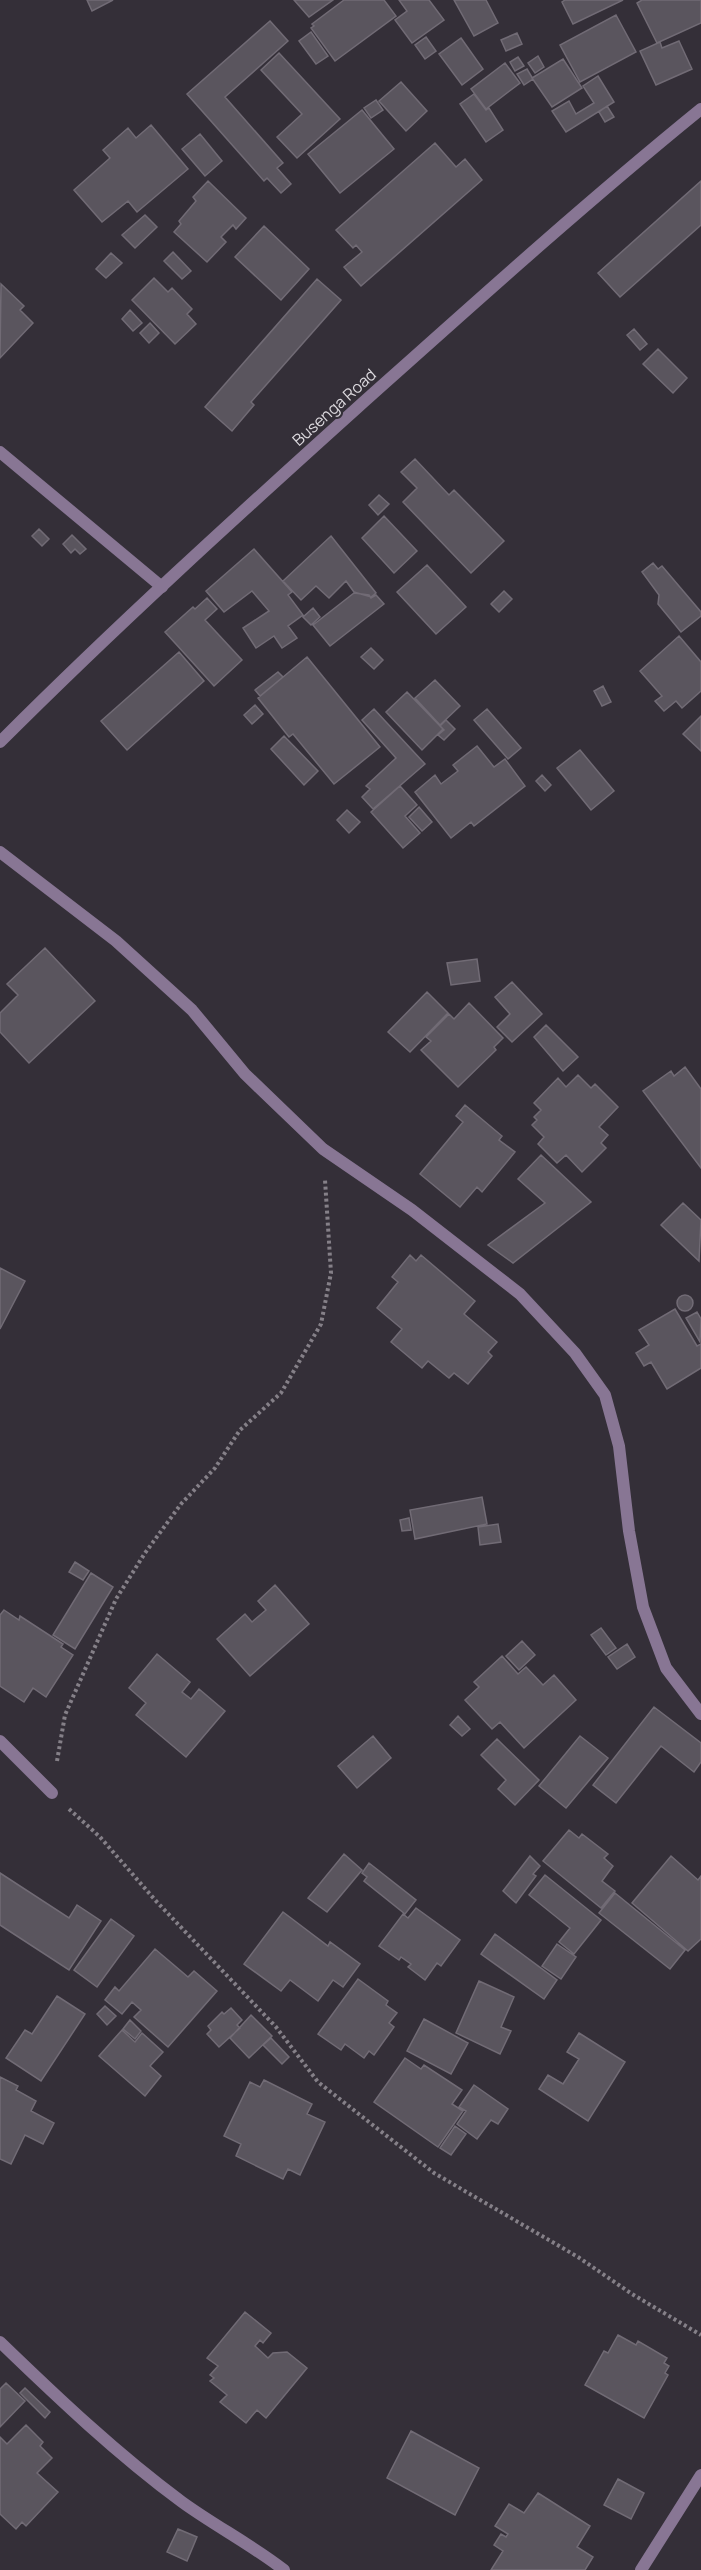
<svg xmlns="http://www.w3.org/2000/svg" width="701" height="2570" font-family="Manrope,sans-serif">
<rect width="100%" height="100%" fill="#342f38"/>
<path fill="#5a555e" stroke="#716b75" stroke-width="1.5" d="M87 0H113L92 11Z
M294 0H333L309 17Z
M344 0H384L396 16 335 61 311 28 314 26 312 24Z
M399 0H429L444 20 412 43 395 20 407 11Z
M454 0H486L498 23 474 36Z
M565 0H623L573 24 562 2Z
M642 0H701V23L657 43 637 3Z
M616 15 636 52 580 82 560 45Z
M270 21 288 41 225 97 283 163 277 168 291 184 281 193 267 178 264 181 187 94Z
M311 32 328 56 316 64 299 41Z
M517 33 522 44 506 51 501 40Z
M426 37 436 51 425 59 415 45Z
M461 38 483 69 462 85 439 54Z
M679 41 692 69 656 85 640 51 660 42 662 48Z
M279 53 340 119 297 158 277 137 302 114 261 70Z
M538 56 544 67 535 73 528 63Z
M518 57 524 66 515 71 510 62Z
M563 59 582 88 552 107 532 78Z
M505 63 520 83 486 109 471 89Z
M527 69 533 79 524 85 517 74Z
M598 76 614 102 566 132 552 111 569 101 576 114 594 103 583 86Z
M401 82 427 111 406 131 379 101Z
M474 94 486 110 489 108 503 130 486 142 460 104Z
M376 100 383 110 371 118 364 108Z
M607 106 614 117 605 122 599 112Z
M362 110 394 149 340 193 308 154Z
M151 125 188 169 137 212 128 201 102 222 74 190 110 158 103 150 128 128 136 138Z
M200 134 222 161 205 176 182 149Z
M435 143 456 167 465 159 482 180 361 286 344 267 362 252 356 245 353 248 336 230Z
M208 181 246 218 236 229 233 225 221 237 226 242 207 262 174 232 181 224 179 221 196 201 193 197Z
M701 181V225L620 297 598 273Z
M145 215 157 227 135 248 122 235Z
M264 226 309 269 281 300 235 257Z
M173 252 191 271 182 279 164 261Z
M111 253 122 263 106 278 96 269Z
M154 278 168 292 172 288 192 309 187 314 196 324 175 344 132 300Z
M317 279 341 300 251 402 254 405 232 431 205 407Z
M1 284 24 306 20 310 33 323 0 358Z
M130 310 142 323 133 331 122 319Z
M150 323 159 333 149 343 140 333Z
M634 329 647 344 640 350 627 335Z
M658 349 687 378 673 393 643 364Z
M415 459 449 495 454 490 504 541 471 573 403 502 417 488 401 472Z
M379 495 389 504 378 515 369 505Z
M384 516 417 551 394 573 362 538Z
M39 529 49 539 42 546 32 536Z
M72 535 86 549 80 554 75 549 71 553 63 544Z
M331 536 376 593 371 597 354 592 346 581 329 598 316 586 301 600 283 581Z
M254 549 292 592 288 595 303 615 288 626 297 638 282 648 274 636 256 648 243 628 269 611 252 591 224 612 206 591Z
M653 563 658 569 662 566 701 612V616L681 632 658 604 659 595 642 572Z
M427 565 466 607 436 634 397 592Z
M504 591 512 599 499 612 491 604Z
M354 593 369 595 371 598 376 595 384 604 330 646 313 625Z
M207 598 217 609 205 620 242 660 214 686 165 632 193 607 195 609Z
M313 608 320 617 311 625 303 617Z
M679 636 701 662V691L682 708 676 701 664 711 655 701 662 696 640 671Z
M371 648 383 660 374 669 361 657Z
M179 652 204 681 127 750 101 721Z
M307 657 380 747 334 784 293 734 289 737 258 698Z
M278 672 283 677 260 696 255 690Z
M435 680 460 706 440 725 415 698Z
M603 686 611 702 602 706 594 691Z
M407 692 443 729 422 750 386 712Z
M255 705 263 714 252 724 244 715Z
M374 709 425 764 373 809 362 797 370 789 366 786 396 758 362 720Z
M487 709 521 748 508 759 474 720Z
M701 716V751L683 734Z
M446 720 455 729 444 740 438 735 444 730 440 726Z
M284 736 318 771 304 785 271 749Z
M477 746 494 767 505 759 525 786 474 826 471 822 451 838 415 792 435 775 441 784 458 771 453 765Z
M580 750 614 791 591 810 557 768Z
M542 775 551 785 545 791 536 781Z
M400 786 417 805 405 816 420 833 403 848 371 812Z
M419 807 432 822 422 831 409 817Z
M347 810 360 822 349 833 337 820Z
M45 948 95 1001 29 1063 0 1032V1013L18 995 7 984Z
M477 959 480 981 451 985 447 963Z
M512 982 542 1014 512 1042 497 1027 510 1014 495 997Z
M427 992 448 1013 410 1052 388 1032Z
M469 1003 503 1038 494 1047 496 1050 458 1087 421 1050 431 1041 426 1037 449 1014 454 1019Z
M546 1025 578 1057 563 1071 534 1037Z
M685 1067 701 1089V1168L643 1091 671 1071 674 1076Z
M578 1075 591 1088 595 1084 618 1107 599 1127 608 1135 601 1143 606 1148 582 1172 566 1155 557 1163 538 1144 544 1137 532 1125 537 1120 534 1117 541 1110 534 1103 558 1078 566 1087Z
M465 1105 502 1136 499 1140 515 1152 482 1192 477 1187 460 1207 420 1174 463 1122 456 1116Z
M541 1155 591 1202 513 1263 488 1245 545 1203 518 1179Z
M683 1203 701 1220 699 1261 661 1225Z
M410 1255 416 1261 421 1255 475 1301 464 1314 497 1342 488 1352 492 1356 468 1384 454 1373 449 1378 428 1361 422 1368 391 1342 402 1329 377 1308 398 1282 392 1277Z
M0 1268 25 1281 0 1329Z
M677 1303a8 8 0 1 1 16 0a8 8 0 1 1-16 0Z
M675 1309 697 1346 701 1344V1368L667 1389 651 1362 644 1366 636 1353 649 1345 639 1330Z
M697 1312 701 1319 700 1342 686 1318Z
M482 1497 487 1524 415 1539 410 1510Z
M409 1518 411 1530 402 1531 400 1520Z
M498 1524 501 1542 480 1545 478 1527Z
M75 1562 89 1571 83 1580 69 1572Z
M91 1573 113 1587 75 1649 53 1635Z
M275 1585 309 1624 250 1676 217 1639 245 1614 252 1622 266 1610 258 1601Z
M4 1610 19 1620 20 1616 63 1644 61 1647 73 1655 46 1697 33 1688 24 1702 0 1686V1615Z
M601 1628 616 1648 606 1655 591 1635Z
M522 1641 535 1655 519 1670 506 1656Z
M627 1644 635 1657 617 1669 608 1657Z
M157 1654 190 1682 182 1692 191 1699 199 1689 225 1711 186 1757 136 1715 146 1703 129 1688Z
M502 1656 518 1674 526 1667 543 1685 554 1675 576 1700 524 1748 500 1722 492 1729 465 1700 479 1687 474 1682Z
M654 1707 701 1743V1762L694 1772 661 1746 616 1803 593 1785Z
M458 1716 470 1729 462 1736 450 1725Z
M373 1736 391 1758 357 1788 338 1766Z
M580 1736 608 1758 566 1808 539 1786Z
M497 1739 539 1780 515 1805 498 1789 506 1780 481 1755Z
M569 1830 579 1838 582 1834 608 1854 604 1858 613 1866 602 1881 615 1891 601 1908 543 1861Z
M344 1854 362 1870 327 1912 308 1898Z
M530 1856 540 1866 533 1874 536 1876 516 1903 503 1891Z
M671 1856 698 1880 701 1876V1939L688 1951 632 1903Z
M369 1863 416 1900 405 1914 364 1881 367 1877 362 1873Z
M0 1873 69 1918 77 1905 101 1921 69 1970 0 1925Z
M545 1875 601 1920 574 1954 559 1942 570 1928 529 1895Z
M615 1893 685 1950 670 1969 599 1913Z
M416 1908 460 1940 441 1966 437 1963 425 1980 408 1967 411 1964 401 1957 399 1960 379 1946 403 1914 408 1918Z
M283 1912 328 1946 330 1942 360 1964 343 1987 333 1980 318 2001 290 1980 281 1991 244 1964Z
M111 1919 134 1936 97 1987 74 1970Z
M495 1934 557 1980 544 1999 481 1954Z
M557 1944 576 1957 561 1979 542 1966Z
M155 1949 188 1977 194 1971 217 1991 168 2047 134 2017 141 2010 132 2002 122 2014 105 2000 115 1987 119 1991Z
M358 1979 388 2001 386 2005 397 2013 389 2023 394 2027 374 2055 369 2051 364 2058 345 2044 341 2050 318 2034Z
M479 1981 514 1997 501 2027 511 2031 500 2054 456 2033Z
M57 1996 85 2014 41 2081 6 2058 25 2030 32 2034Z
M105 2006 116 2016 107 2025 97 2014Z
M231 2008 242 2020 237 2025 240 2028 219 2047 207 2034 211 2030 208 2026 222 2012 224 2014Z
M251 2015 272 2036 249 2058 230 2038Z
M424 2019 468 2043 451 2074 407 2051Z
M130 2020 141 2031 135 2039 123 2029Z
M122 2030 135 2042 142 2033 163 2052 150 2066 161 2076 145 2096 99 2056Z
M579 2033 625 2062 588 2121 539 2089 548 2075 563 2084 579 2059 567 2052Z
M271 2038 289 2057 282 2064 263 2045Z
M405 2058 421 2069 424 2065 462 2090 452 2104 463 2111 438 2147 374 2102Z
M0 2077 18 2086 16 2090 36 2101 31 2111 54 2123 43 2144 25 2135 11 2164 0 2159Z
M264 2080 312 2104 307 2114 325 2122 300 2175 288 2169 283 2179 236 2156 241 2144 224 2136 250 2082 260 2087Z
M474 2085 508 2109 498 2124 491 2120 477 2139 457 2124 466 2111 459 2107Z
M455 2126 466 2134 451 2155 440 2148Z
M245 2312 271 2333 263 2343 260 2340 255 2346 268 2358 273 2353 287 2352 307 2368 266 2418 257 2410 246 2423 220 2402 227 2395 210 2381 214 2378 210 2375 218 2366 207 2358Z
M618 2335 636 2345 638 2341 667 2358 664 2363 669 2366 665 2373 668 2375 644 2418 585 2385 604 2351 608 2353Z
M6 2383 25 2401 0 2427V2389Z
M25 2388 50 2412 45 2418 20 2393Z
M26 2425 43 2442 40 2446 52 2458 37 2473 58 2492 26 2526 22 2522 16 2529 0 2514V2437L7 2444Z
M411 2431 479 2468 455 2515 387 2478Z
M618 2479 644 2493 631 2519 604 2505Z
M538 2493 590 2526 577 2547 593 2557 585 2570H491L503 2551 494 2545 501 2534 506 2537 508 2534 495 2526 509 2504 524 2513Z
M178 2529 197 2537 187 2561 167 2552Z"/>
<g fill="none" stroke-linecap="round" stroke-linejoin="round">
<path stroke="#858088" stroke-width="4" stroke-dasharray="3 3" stroke-linecap="butt" d="M57 1761 65 1715 116 1599 145 1553 181 1504 215 1468 240 1430 281 1393 321 1324 331 1273 325 1180
M69 1809 100 1837 156 1901 276 2027 318 2082 434 2173 578 2257 632 2294 701 2335"/>
<path stroke="#887694" stroke-width="12" d="M0 452 162 587
M0 852 116 941 192 1010 245 1074 323 1149 412 1210 520 1294 575 1353 605 1395 619 1446 629 1531 643 1607 666 1668 701 1714
M0 1741 52 1793
M0 2342C58 2398 117 2454 182 2502 215 2526 252 2545 284 2570
M641 2570 701 2475"/>
<path stroke="#887694" stroke-width="12" d="M0 742C115 627 236 517 357 408 470 307 583 205 701 109"/>
</g>
<g text-anchor="middle" dominant-baseline="central" stroke-width="4.5" stroke-linejoin="round" paint-order="stroke">
<g font-size="16" fill="#dcd9de" stroke="#342f38">
<text transform="translate(334 407) rotate(-42)">Busenga Road</text>
</g>
</g>
</svg>
